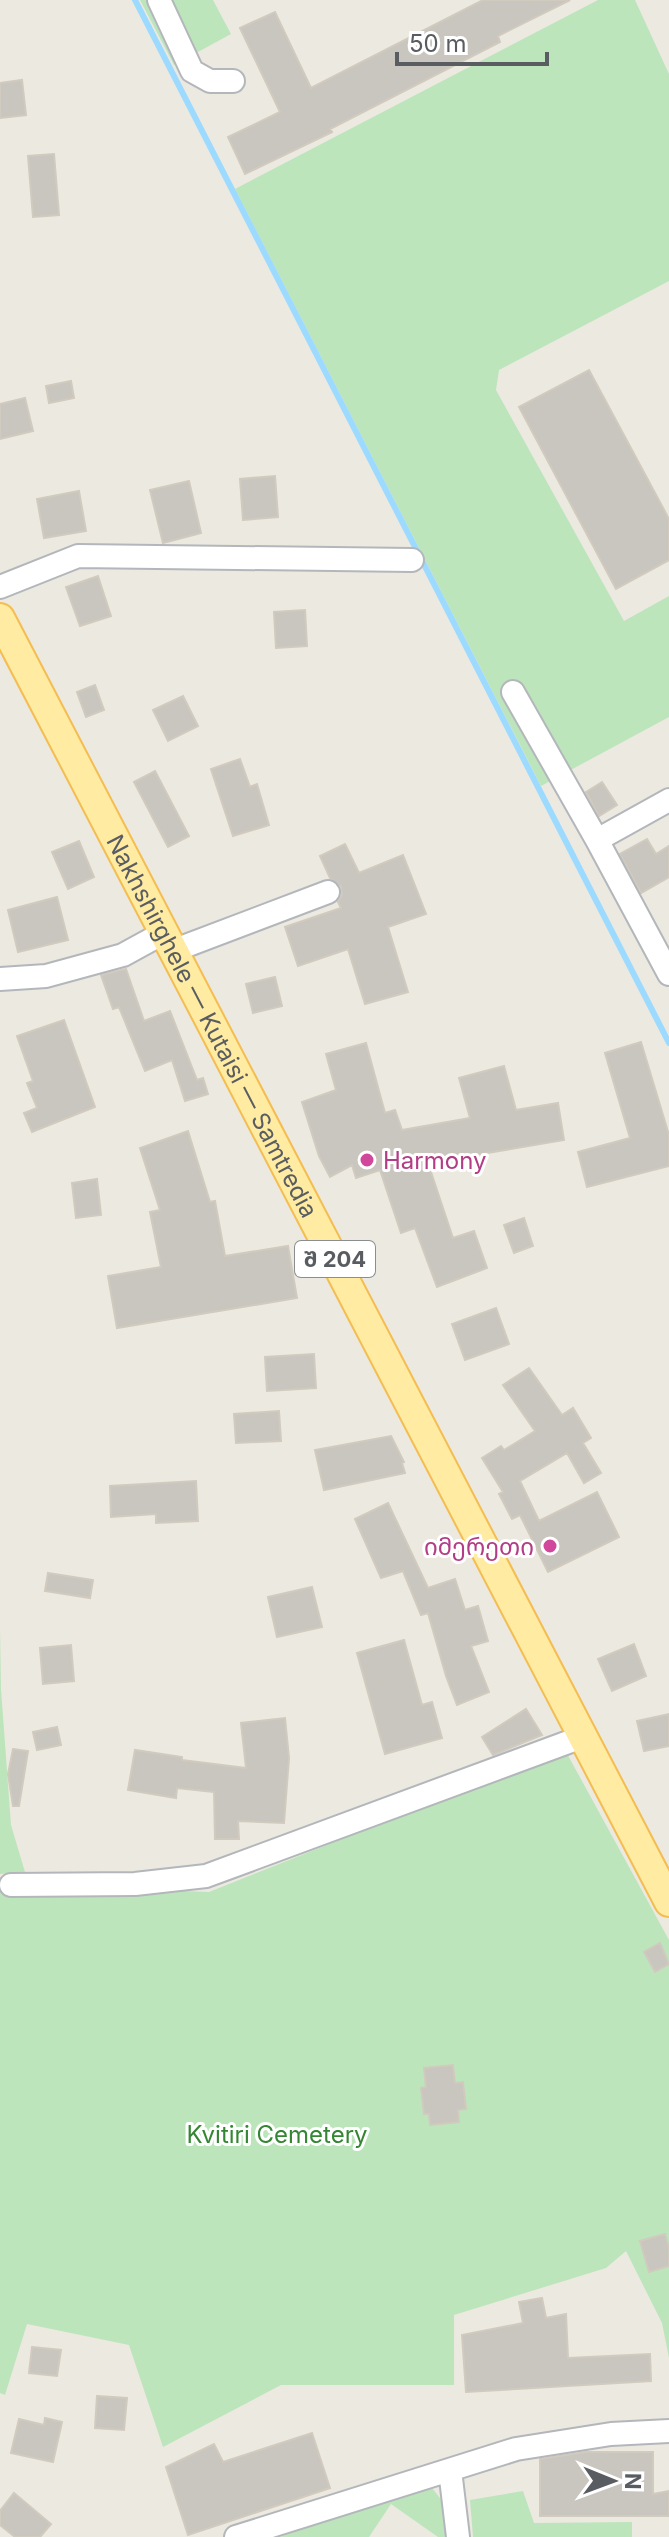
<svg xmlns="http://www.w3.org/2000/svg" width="669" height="2537" font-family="Inter,'Noto Sans Georgian',sans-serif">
<rect width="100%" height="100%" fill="#ece9e0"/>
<path fill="#bde5bb" d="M140 0H213L231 34 174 65Z
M598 0H635L669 74V281L499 370 496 390 624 621 669 596V717L541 786 235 189Z
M0 1627 1 1689 11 1825 25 1872 0 1874Z
M565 1750 669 1940V2358L662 2323 626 2251 606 2268 454 2315V2385H281L163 2447 129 2345 27 2324 5 2395 0 2393V1877L61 1886 209 1892Z
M421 2487 432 2488 448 2508 445 2537H438L391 2504 369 2537H280Z
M523 2491 534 2523 632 2522V2537H473L470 2500Z"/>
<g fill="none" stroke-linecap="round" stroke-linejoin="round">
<path stroke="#9ddaff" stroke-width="6" d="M135 0 669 1043"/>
</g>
<path fill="#c9c5bf" stroke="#d1cabe" stroke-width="2" d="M483 0H570L498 36 500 42 330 129 332 132 245 174 228 137 280 112 240 28 275 12 311 88Z
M22 80 26 115 0 118V83Z
M54 154 59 215 33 217 28 156Z
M589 370 669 519V560L616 589 519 407Z
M71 381 74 398 49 403 46 386Z
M25 398 33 431 0 439V404Z
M275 476 278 517 243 520 240 479Z
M189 481 201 533 163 543 150 490Z
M79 491 86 531 44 538 37 499Z
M98 576 111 616 80 626 66 587Z
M305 610 307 646 276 648 274 612Z
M95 685 104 710 86 717 77 692Z
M183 696 198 726 168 741 153 710Z
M240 759 250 787 257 784 269 825 233 836 211 769Z
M155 771 189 836 168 847 134 782Z
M602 782 617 805 599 816 586 792Z
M647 839 656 854 669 846V877L641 893 620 854Z
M79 841 94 877 68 889 52 852Z
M345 844 359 873 403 855 426 914 388 927 408 992 365 1004 348 949 298 966 285 927 341 908 338 902 342 895 341 886 330 878 320 856Z
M57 897 68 940 18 952 8 910Z
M126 969 144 1021 170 1011 197 1080 203 1078 208 1094 185 1101 172 1060 145 1071 119 1007 113 1009 101 975Z
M275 977 282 1006 253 1013 246 984Z
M64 1020 95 1107 32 1132 24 1113 37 1108 27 1083 33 1081 17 1036Z
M641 1042 669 1135V1166L587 1187 578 1152 630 1138 605 1053Z
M366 1043 385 1113 395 1110 402 1130 470 1118 459 1078 504 1066 516 1110 558 1103 564 1140 428 1163 453 1238 474 1231 487 1268 437 1287 415 1228 401 1233 380 1170 356 1178 352 1165 330 1177 319 1156 302 1102 336 1090 326 1054Z
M188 1131 210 1202 215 1201 225 1256 288 1246 297 1298 117 1328 108 1276 161 1267 150 1212 160 1210 140 1148Z
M97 1179 101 1215 76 1218 72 1183Z
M524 1218 533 1246 514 1253 504 1225Z
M496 1308 509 1344 465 1360 452 1324Z
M314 1354 316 1388 267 1391 265 1357Z
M529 1368 562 1415 573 1408 591 1438 583 1443 601 1473 584 1483 567 1453 520 1481 539 1521 597 1492 619 1537 548 1572 520 1515 512 1519 499 1494 503 1492 482 1458 501 1446 504 1450 535 1431 503 1385Z
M279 1411 281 1441 236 1443 234 1414Z
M391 1436 404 1462 402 1463 405 1473 324 1490 315 1450Z
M196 1481 198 1521 156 1523V1514L111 1517 110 1486Z
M388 1503 428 1588 455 1579 465 1610 478 1606 488 1641 471 1646 489 1692 457 1705 446 1676 428 1613 421 1615 403 1571 381 1578 355 1519Z
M48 1573 93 1580 90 1598 45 1591Z
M312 1587 322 1627 277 1637 268 1597Z
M404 1640 422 1705 432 1702 442 1738 385 1754 357 1653Z
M634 1644 646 1676 612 1691 598 1659Z
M71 1645 74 1681 43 1684 40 1648Z
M526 1709 542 1735 493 1755 482 1737Z
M669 1714V1746L644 1751 637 1721Z
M285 1718 289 1758 284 1823 238 1821 239 1839H215L214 1792 177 1788 176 1798 128 1790 135 1750 182 1757V1760L246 1768 241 1723Z
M57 1727 61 1745 37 1750 33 1732Z
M13 1749 28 1751 19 1806H13L8 1774Z
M660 1943 669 1964 655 1972 644 1952Z
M453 2065 455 2083 463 2082 466 2109 458 2110 459 2122 430 2125 429 2114H424L421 2088 426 2087 424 2068Z
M665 2234 669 2248V2266L649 2272 640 2241Z
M542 2298 546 2318 566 2314 568 2358 650 2354 651 2381 466 2392 462 2335 523 2323 519 2302Z
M32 2347 61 2350 57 2376 29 2373Z
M97 2396 127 2398 124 2430 95 2428Z
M45 2418 62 2422 53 2462 11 2453 19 2419 44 2425Z
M312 2433 330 2488 188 2535 166 2467 214 2444 223 2462Z
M586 2452H653V2494L669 2491V2516H540V2459Z
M14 2493 51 2524 40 2537H15L0 2525V2511Z"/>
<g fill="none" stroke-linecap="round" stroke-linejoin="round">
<g stroke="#b3b7bb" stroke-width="26">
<path id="minor" d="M159 0 192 71 210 81H233
M0 587 78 556 412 560
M513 692 597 840 669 974
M597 840 669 800
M175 950 328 892
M0 979 46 976 123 955 165 932
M11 1885 135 1884 206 1876 582 1737
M450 2470 458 2537
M236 2537 516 2449 611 2434 669 2431"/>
</g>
<g stroke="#f4bd51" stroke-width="32">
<g id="major">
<path id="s1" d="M0 618 669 1902"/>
</g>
</g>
<use href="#minor" stroke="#fff" stroke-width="22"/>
<use href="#major" stroke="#ffeba2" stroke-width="28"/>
</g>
<g fill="#d1479c" stroke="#fff" stroke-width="3">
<circle cx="367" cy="1160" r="8"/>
<circle cx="550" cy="1546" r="8"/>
</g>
<g text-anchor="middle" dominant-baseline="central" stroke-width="6" stroke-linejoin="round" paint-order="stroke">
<rect fill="#fff" stroke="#8b8e90" stroke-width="2" x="295" y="1241" width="80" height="36" rx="6"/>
<g font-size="22" font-weight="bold" fill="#595d61">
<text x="335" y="1259">შ 204</text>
</g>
<g font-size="24" fill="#595d61" stroke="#fff">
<text stroke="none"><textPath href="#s1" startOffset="460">Nakhshirghele — Kutaisi — Samtredia</textPath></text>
</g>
<g font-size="24" fill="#b23c85" stroke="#fff" text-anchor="start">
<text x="383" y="1160">Harmony</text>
<text x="534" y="1546" text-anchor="end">იმერეთი</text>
</g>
<g font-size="24" fill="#348633" stroke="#fff">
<text x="277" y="2134">Kvitiri Cemetery</text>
</g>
</g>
<g transform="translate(613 2481) rotate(91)" stroke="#ffffff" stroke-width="6" paint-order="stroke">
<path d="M0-6L14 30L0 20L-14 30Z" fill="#595d61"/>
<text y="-12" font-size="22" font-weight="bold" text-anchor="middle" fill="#595d61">N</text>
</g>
<path d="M397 52v12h150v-12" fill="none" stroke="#595d61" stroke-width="4"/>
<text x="409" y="52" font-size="24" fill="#595d61" stroke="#ffffff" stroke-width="6" paint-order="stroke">50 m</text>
</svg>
